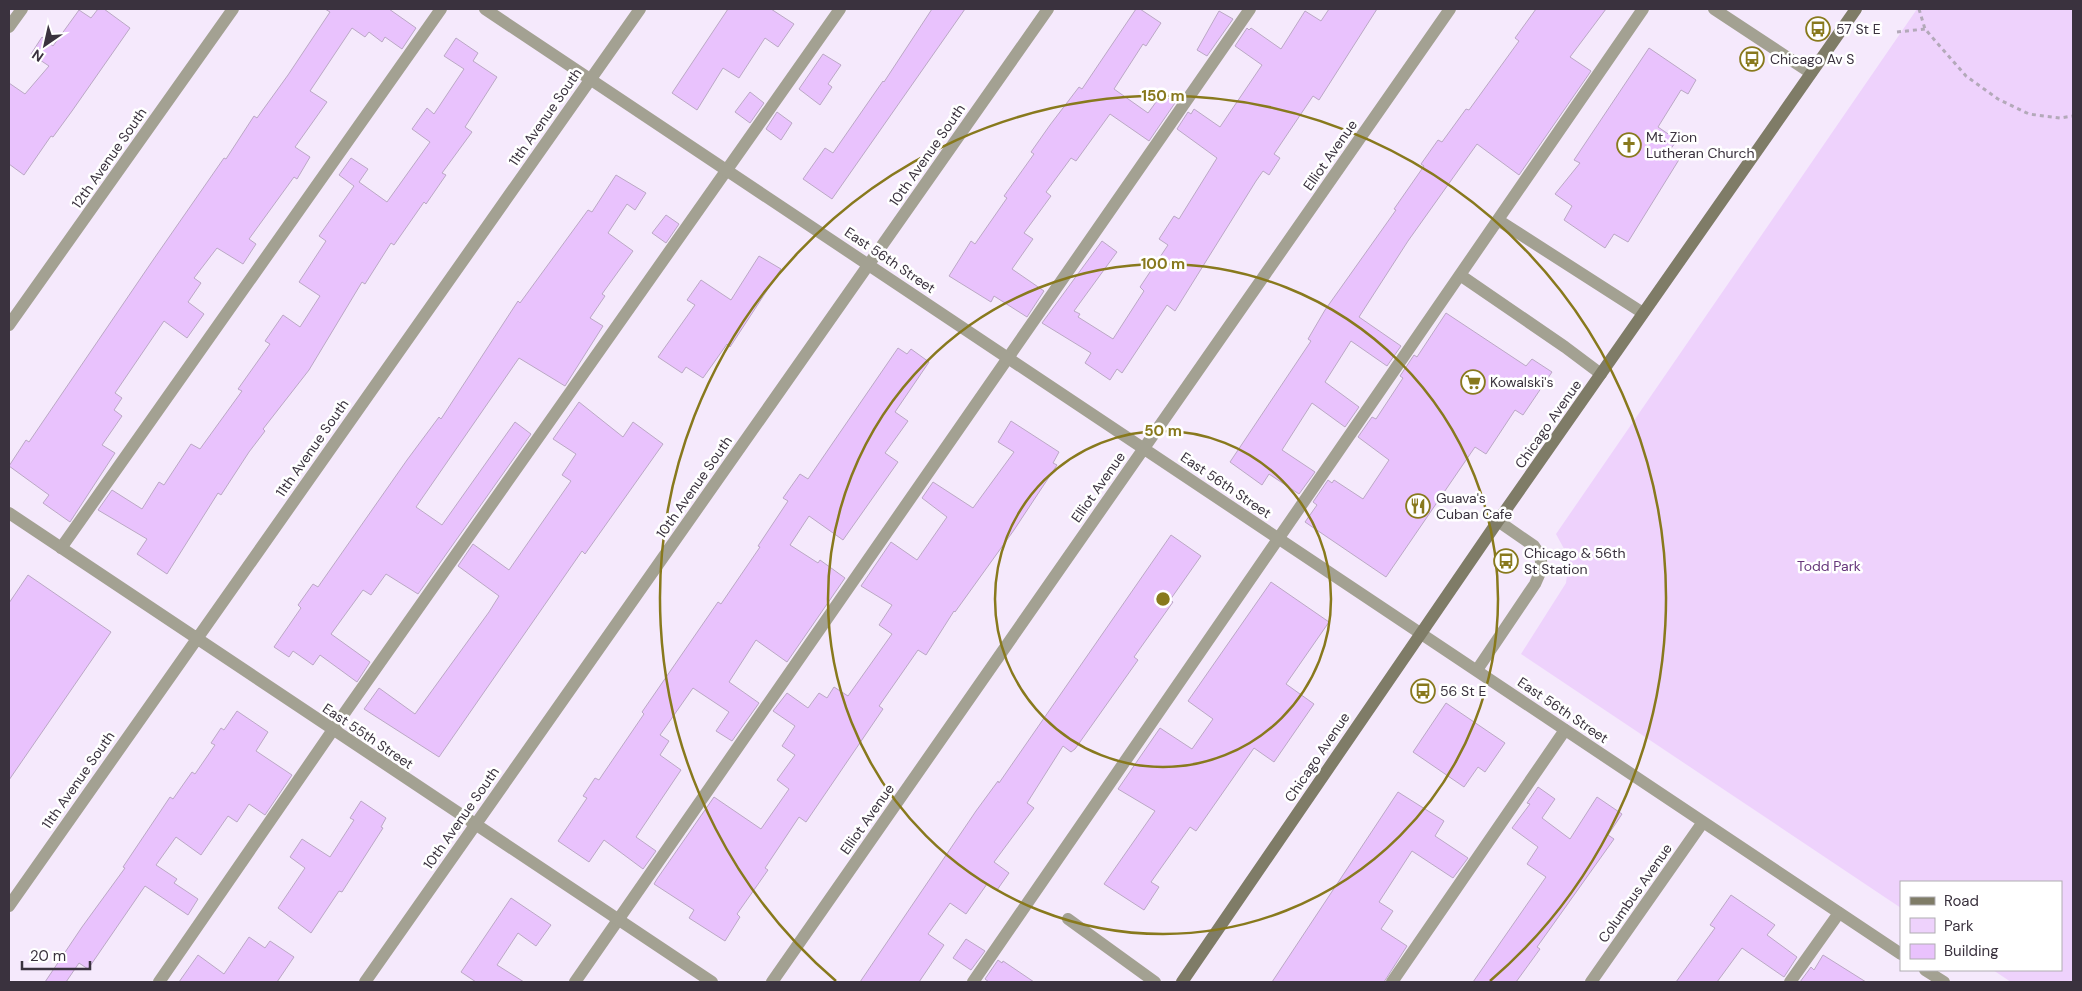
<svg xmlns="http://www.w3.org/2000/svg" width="2082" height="991" font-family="'DM Sans',sans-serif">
<rect width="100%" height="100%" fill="#f5e9fc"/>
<path fill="#eed2fc" d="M1917 9H2073V982H2011L1993 970H2061V882H1901V908L1521 654 1566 583 1569 558 1556 534Z"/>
<path fill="#e9c2fd" stroke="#bba8c5" d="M98 9H104L130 28 72 111 53 137 51 136 24 175 9 164V83L25 94 49 66 31 54 42 37 53 46 79 10 91 18Z
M325 9H389L416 28 402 49 385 37 382 42 369 32 365 37 352 28 310 91 327 102 295 147 310 157 297 179 294 177 249 239 256 244 243 264 217 248 194 278 201 283 188 302 204 314 187 338 164 321 115 393 122 398 114 410 122 416 102 445 115 453 70 522 43 503 49 495 9 466 26 440 29 442 151 263 224 158 226 159 254 116 257 118 288 75 330 12Z
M728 9H771L794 24 778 47 765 38 739 78 723 68 697 110 672 93Z
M932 9H965L832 199 803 179 825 148 833 153 883 81 884 82Z
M1136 9H1140L1161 23 1146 46 1143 44 1114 89 1148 113 1162 94 1175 103 1149 141 1110 114 1076 161 1071 158 1046 192 1051 196 1024 233 1033 239 1012 269 1044 291 1027 317 994 296 991 302 949 276 971 241 975 244 1007 198 1004 196 1034 154 1031 152 1050 125 1079 87 1082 89Z
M1329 9H1377L1319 100 1313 96 1274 154 1280 158 1269 175 1263 171 1256 181 1175 311 1167 305 1122 373 1117 369 1110 380 1085 363 1091 353 1042 323 1102 241 1117 252 1074 311 1080 314 1078 317 1113 339 1144 291 1140 287 1168 245 1159 239 1174 216 1179 219 1217 158 1177 129 1188 112 1191 114 1194 109 1220 127 1262 65 1235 46 1247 28 1249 30 1251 28 1281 49 1305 11 1321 21Z
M1536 9H1606L1570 57 1591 71 1519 175 1477 144 1408 241 1359 317 1401 346 1387 366 1351 341 1325 382 1359 407 1345 427 1312 403 1282 450 1315 472 1299 494 1269 474 1262 485 1230 462 1311 341 1308 339 1325 310 1396 210 1394 209 1424 166 1421 164 1438 140 1442 142 1466 109 1469 110 1519 41 1515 38Z
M1219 11 1233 19 1207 56 1197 50Z
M456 38 478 53 473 61 497 77 465 127 472 132 442 173 446 175 426 204 424 202 394 245 391 243 365 284 362 282 309 370 263 429 265 431 249 452 221 495 218 493 167 574 137 554 147 539 98 510 112 490 142 509 159 482 164 485 191 444 200 449 242 391 238 389 270 344 265 341 283 315 300 327 320 296 299 282 326 241 319 236 354 186 339 175 351 158 368 169 359 182 387 202 430 142 412 129 427 108 434 114 464 69 444 56Z
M1649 48 1696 80 1688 94 1681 90 1658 127 1677 140 1670 150 1680 158 1628 242 1614 234 1605 248 1564 220 1572 206 1555 194 1580 163 1574 160Z
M823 54 841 65 828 84 832 87 820 105 799 89Z
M750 92 764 103 750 123 735 112Z
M777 112 792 123 781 140 766 129Z
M616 175 646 193 635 210 627 204 608 233 633 251 602 294 605 296 590 318 603 326 565 386 519 358 416 507 442 525 515 422 531 434 418 594 386 574 371 595 363 590 331 634 370 662 357 682 320 655 313 665 293 651 289 657 274 647 301 608 298 605 313 584 318 587 407 460 439 417 441 419 518 301 520 303 588 210 592 212Z
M666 215 679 224 666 243 652 233Z
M759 256 781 269 730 347 727 344 703 378 686 367 682 373 658 357 695 305 687 300 701 280 731 300Z
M1446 313 1526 366 1532 359 1552 372 1523 415 1515 410 1486 454 1475 447 1386 577 1305 522 1317 505 1313 502 1328 480 1332 483 1334 480 1363 499 1389 460 1358 437 1372 417 1376 419 1403 378 1400 376 1414 355 1417 357Z
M898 348 907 354 911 349 929 362 895 412 908 421 885 453 898 462 843 540 809 516 790 545 818 563 820 560 845 578 787 662 756 640 729 682 759 703 732 741 716 731 729 712 693 688 660 735 669 741 660 755 681 770 636 837 656 851 643 869 604 840 589 862 558 841 587 798 583 796 595 778 599 780 603 774 644 714 642 712 718 602 721 604 760 547 758 546 788 501 783 498 800 474 808 479Z
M579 402 623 437 633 422 663 444 585 554 582 551 439 757 364 709 379 688 415 714 489 612 499 596 458 566 473 544 509 570 571 481 562 475 576 454 553 439Z
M1011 421 1059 452 1053 463 1057 465 1014 530 955 612 954 611 926 655 918 650 879 706 883 709 806 822 799 817 765 868 768 870 737 914 740 917 725 941 689 918 694 910 654 884 657 879 714 797 761 829 789 789 777 780 795 755 782 746 795 726 773 711 787 693 808 708 819 693 827 698 834 687 848 696 892 634 879 625 892 605 861 586 891 542 917 560 947 517 922 498 933 482 973 508 1014 452 998 442Z
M1171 535 1201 556 1170 600 1173 602 1134 657 1138 660 1075 749 1071 752 1063 746 1027 803 1034 808 994 862 1009 873 997 890 987 884 966 914 950 903 928 934 944 945 919 982H860L976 811 998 781 999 783Z
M28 575 111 632 9 780V603Z
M1271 582 1329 622 1286 684 1314 704 1274 762 1254 748 1196 831 1190 827 1151 882 1159 887 1144 910 1104 884 1155 811 1118 789 1160 728 1192 749 1213 719 1188 701Z
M1446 703 1505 743 1485 772 1478 767 1464 787 1413 752Z
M237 711 268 732 256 751 292 775 265 815 249 804 237 822 228 816 201 855 176 837 156 865 177 879 174 883 198 899 188 915 145 886 88 969 79 963 66 982H45L82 927 125 868 123 867 170 797 173 799 192 772 195 774 215 745 211 743 221 728 224 730Z
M1538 787 1555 799 1542 818 1570 839 1597 797 1622 814 1608 835 1614 839 1537 947 1540 949 1516 982H1473L1546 877 1527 864 1538 847 1512 828 1530 804 1527 803Z
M1398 792 1444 821 1435 836 1468 858 1453 878 1412 851 1379 902 1393 911 1381 929 1407 946 1384 982H1272Z
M361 801 386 818 381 827 383 828 342 892 339 891 311 933 278 908 305 868 290 857 302 839 330 857 354 820 350 818Z
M1731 895 1775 925 1767 935 1797 957 1784 977 1742 948 1717 982H1676L1715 928 1710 925Z
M511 898 551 925 536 946 518 933 497 965 524 982H476L461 972Z
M249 937 265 948 270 941 294 957 277 982H179L198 955 224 974Z
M966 939 985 951 971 970 953 958Z
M1823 955 1866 982H1800L1811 967 1814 970Z
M998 960 1002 963 1003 961 1034 982H989L985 979Z"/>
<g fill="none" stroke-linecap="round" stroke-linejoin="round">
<path stroke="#b3a9b9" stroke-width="3" stroke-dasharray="4 4" stroke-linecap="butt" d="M1919 9 1925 29 1966 76 1998 99 2029 114 2060 118 2073 116
M1897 32 1925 29"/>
<path stroke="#a3a192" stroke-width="12" d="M9 27 22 9
M1498 220 1643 313
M1460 275 1565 347 1601 374
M61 548 441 9
M1477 670 1535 584 1542 568 1540 555 1534 546 1498 521
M1068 919 1155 982
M159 982 348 708 840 9
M575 982 1250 9
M973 982 1643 9
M1392 982 1565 730
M1790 982 1839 913"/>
<path stroke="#a3a192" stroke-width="12" d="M485 9 1901 954
M1714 9 1811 73
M9 325 233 9
M9 513 712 982
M9 906 640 9
M1925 970 1944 982
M365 982 1048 9
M772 982 1450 9
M1591 982 1703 822"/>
<path stroke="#7f7c67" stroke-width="12" d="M1182 982 1498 521 1856 9"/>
</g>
<g fill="none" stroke="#88791d" stroke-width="2.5">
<circle cx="1163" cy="599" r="168"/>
<circle cx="1163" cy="599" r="335"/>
<path d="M836 981A503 503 0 1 1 1490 981"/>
</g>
<defs>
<g id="bus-ring" transform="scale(1.25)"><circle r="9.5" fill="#fff" stroke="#88791d" stroke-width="1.5"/><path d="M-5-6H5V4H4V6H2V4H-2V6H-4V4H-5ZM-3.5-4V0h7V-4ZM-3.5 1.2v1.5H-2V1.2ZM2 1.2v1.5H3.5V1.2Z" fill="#88791d"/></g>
<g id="church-ring" transform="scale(1.25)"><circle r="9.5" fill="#fff" stroke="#88791d" stroke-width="1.5"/><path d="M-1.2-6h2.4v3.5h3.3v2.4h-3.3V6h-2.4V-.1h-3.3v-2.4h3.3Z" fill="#88791d"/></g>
<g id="supermarket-ring" transform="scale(1.25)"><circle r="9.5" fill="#fff" stroke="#88791d" stroke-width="1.5"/><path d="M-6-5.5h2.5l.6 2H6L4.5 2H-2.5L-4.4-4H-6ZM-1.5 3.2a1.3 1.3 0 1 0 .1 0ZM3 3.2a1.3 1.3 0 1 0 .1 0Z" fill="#88791d"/></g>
<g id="restaurant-ring" transform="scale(1.25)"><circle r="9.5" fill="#fff" stroke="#88791d" stroke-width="1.5"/><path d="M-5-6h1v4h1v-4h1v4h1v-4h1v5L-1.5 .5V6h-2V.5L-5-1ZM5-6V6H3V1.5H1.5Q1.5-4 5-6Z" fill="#88791d"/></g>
</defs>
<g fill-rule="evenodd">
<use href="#bus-ring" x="1818" y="29"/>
<use href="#bus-ring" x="1752" y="59"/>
<use href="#church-ring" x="1629" y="145"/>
<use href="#supermarket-ring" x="1473" y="382"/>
<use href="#restaurant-ring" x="1418" y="506"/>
<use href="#bus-ring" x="1506" y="561"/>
<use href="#bus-ring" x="1423" y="691"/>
</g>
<g text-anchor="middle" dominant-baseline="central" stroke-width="5" stroke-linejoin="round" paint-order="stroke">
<g font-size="14" fill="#3a323e" stroke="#fff" text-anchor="start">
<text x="1836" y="29">57 St E</text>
<text x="1770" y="59">Chicago Av S</text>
<text x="1646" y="137">Mt. Zion<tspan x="1646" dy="16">Lutheran Church</tspan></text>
<text x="1490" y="382">Kowalski's</text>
<text x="1436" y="498">Guava's<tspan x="1436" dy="16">Cuban Cafe</tspan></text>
<text x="1524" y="553">Chicago &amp; 56th<tspan x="1524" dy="16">St Station</tspan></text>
<text x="1440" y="691">56 St E</text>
</g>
<g font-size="14" fill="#3a323e" stroke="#fff">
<text transform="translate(545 117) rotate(-55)">11th Avenue South</text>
<text transform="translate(927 155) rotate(-55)">10th Avenue South</text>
<text transform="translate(1330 155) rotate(-55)">Elliot Avenue</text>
<text transform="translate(109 158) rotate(-55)">12th Avenue South</text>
<text transform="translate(890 260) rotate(34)">East 56th Street</text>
<text transform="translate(1548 424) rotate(-55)">Chicago Avenue</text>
<text transform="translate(312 448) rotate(-55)">11th Avenue South</text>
<text transform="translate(1226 485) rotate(34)">East 56th Street</text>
<text transform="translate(694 487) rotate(-55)">10th Avenue South</text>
<text transform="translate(1098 487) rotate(-55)">Elliot Avenue</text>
<text transform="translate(1563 710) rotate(34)">East 56th Street</text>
<text transform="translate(368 736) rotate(34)">East 55th Street</text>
<text transform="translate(1317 757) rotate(-56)">Chicago Avenue</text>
<text transform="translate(78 780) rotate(-55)">11th Avenue South</text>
<text transform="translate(461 818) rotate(-55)">10th Avenue South</text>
<text transform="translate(867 819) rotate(-55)">Elliot Avenue</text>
<text transform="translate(1635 893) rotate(-55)">Columbus Avenue</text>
</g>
<g font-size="14" fill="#66367b" stroke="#fff">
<text x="1829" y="566">Todd Park</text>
</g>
</g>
<circle cx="1163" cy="599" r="8" fill="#88791d" stroke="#fff" stroke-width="2.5"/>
<g font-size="15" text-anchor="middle" font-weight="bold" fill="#88791d" stroke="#fff" stroke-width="5" stroke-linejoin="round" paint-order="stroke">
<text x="1163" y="101">150 m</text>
<text x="1163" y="269">100 m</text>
<text x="1163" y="436">50 m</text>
</g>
<rect width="2082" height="991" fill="none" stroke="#3a323e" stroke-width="20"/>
<rect x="1900" y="881" width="162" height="90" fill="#ffffff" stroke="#b0adb2"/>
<rect x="1910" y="897" width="25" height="8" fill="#7f7c67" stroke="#b0adb2"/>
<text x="1944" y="906" font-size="15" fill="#3a323e">Road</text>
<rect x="1910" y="918" width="25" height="15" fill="#eed2fc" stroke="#b0adb2"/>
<text x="1944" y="931" font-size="15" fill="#3a323e">Park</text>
<rect x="1910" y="944" width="25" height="15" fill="#e9c2fd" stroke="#b0adb2"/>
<text x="1944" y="956" font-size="15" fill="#3a323e">Building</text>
<g transform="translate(45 45) rotate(214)" stroke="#ffffff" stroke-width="4" paint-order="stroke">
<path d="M0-4L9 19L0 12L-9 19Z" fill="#3a323e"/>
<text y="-8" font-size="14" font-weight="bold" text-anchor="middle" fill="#3a323e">N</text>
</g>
<path d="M22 961v8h68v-8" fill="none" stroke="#3a323e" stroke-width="2.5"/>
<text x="30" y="961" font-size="15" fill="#3a323e" stroke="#ffffff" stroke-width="4" paint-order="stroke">20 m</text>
</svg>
